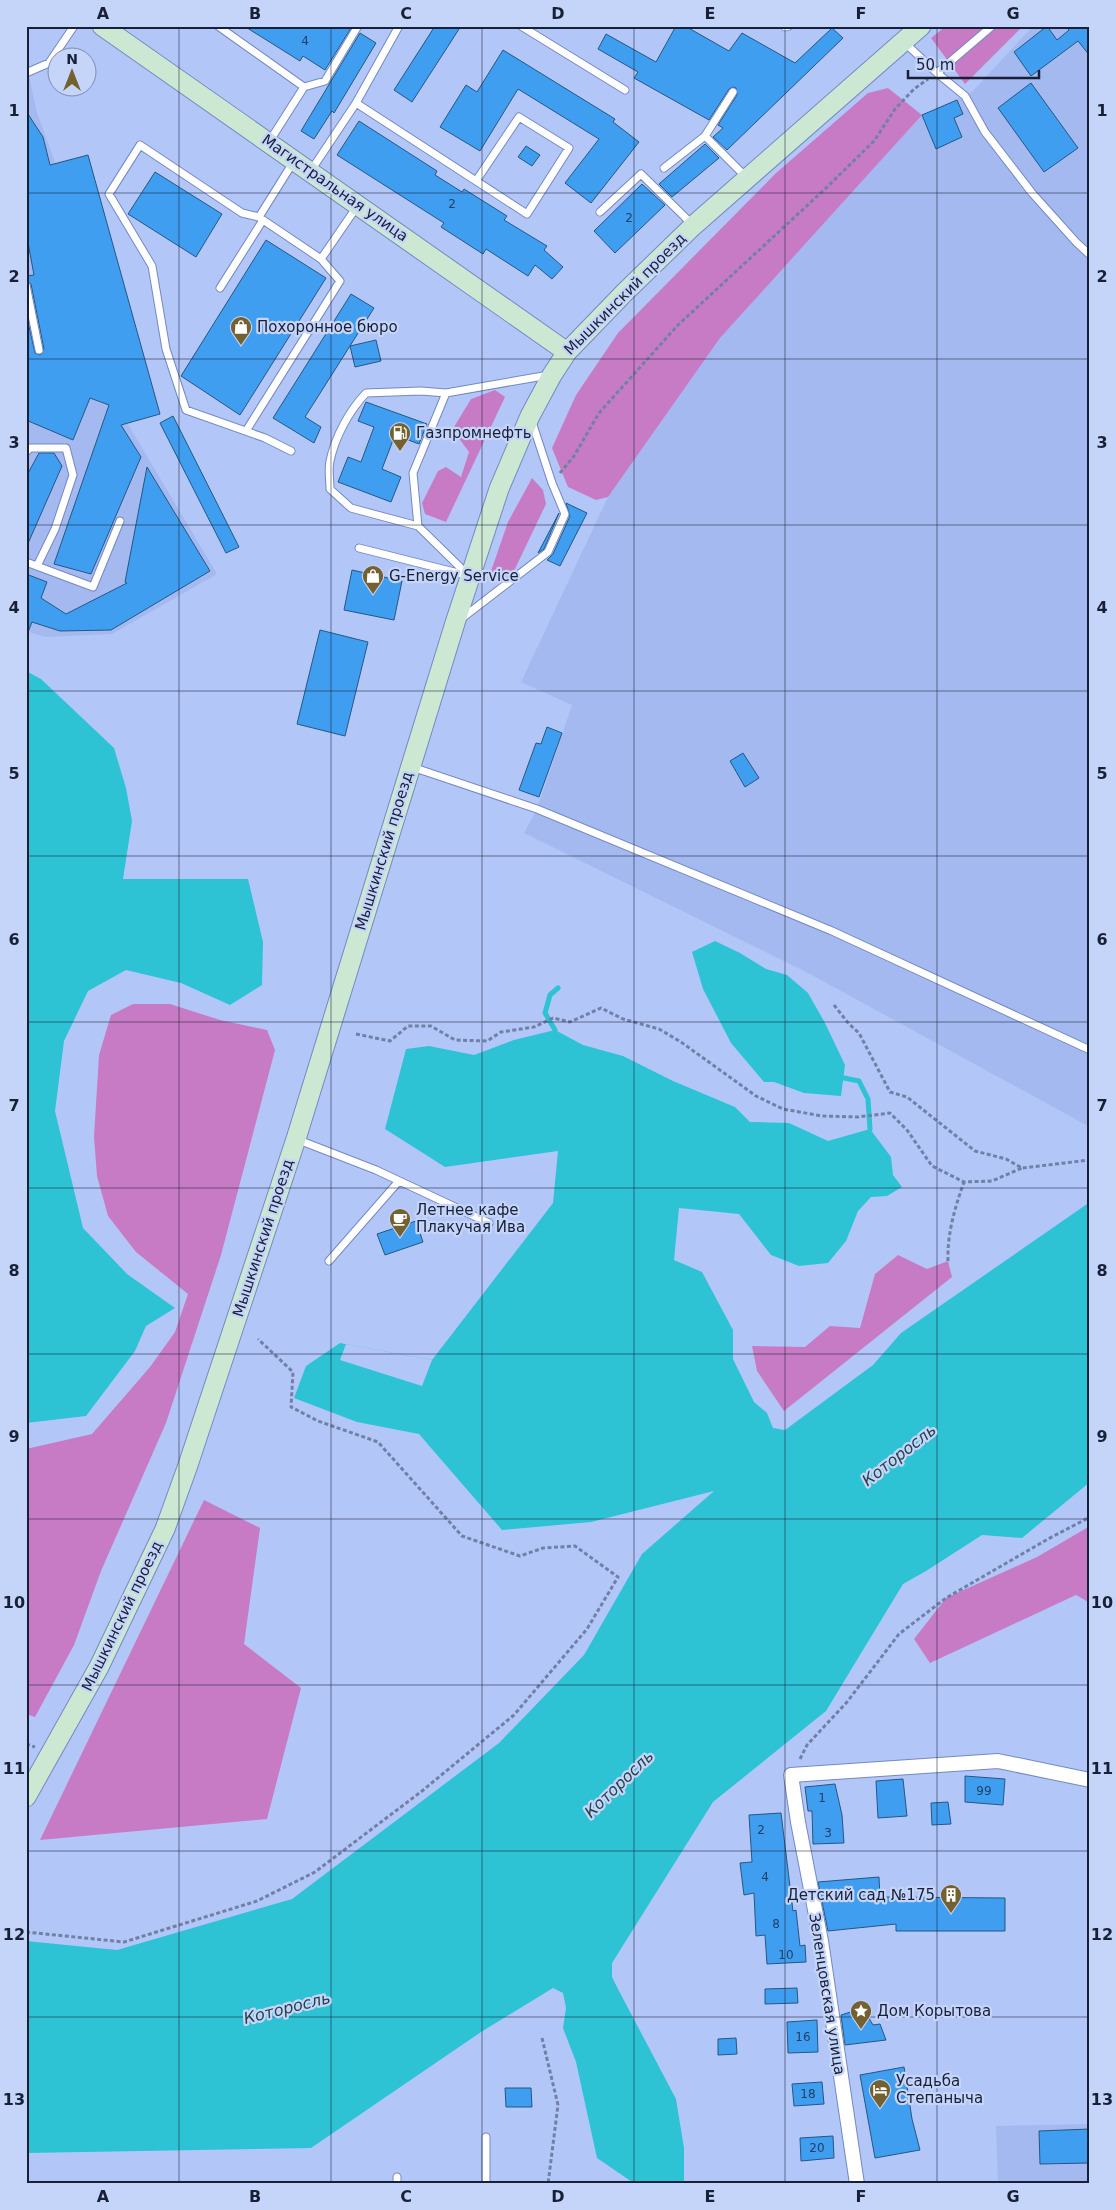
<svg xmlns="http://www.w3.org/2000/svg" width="1116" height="2210" font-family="'DejaVu Sans',sans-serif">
<rect width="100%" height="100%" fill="#b3c6f8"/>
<path fill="#a4b9ef" d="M1033 26H1066L1090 56V1127L808 973 524 833 537 809 572 705 521 682 608 497 720 338 922 115 972 92Z
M26 63 37 113 55 162 126 421 217 574 112 634 45 637 26 631Z
M1090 2124V2184H998L996 2126Z"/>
<path fill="#c87bc5" d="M946 26H1023L965 84 931 38Z
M888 88 922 115 720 338 608 497 596 500 568 487 552 448 576 395 618 333 775 174 868 93Z
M495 390 505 397 446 522 425 514 422 503 438 471 446 467 461 477 469 452 458 437 454 427 471 399Z
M532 478 543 490 546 504 514 571 499 579 490 574 508 522Z
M133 1004H170L220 1020 267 1030 275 1050 221 1255 166 1423 101 1571 74 1645 35 1717 26 1714V1449L92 1434 150 1367 175 1332 188 1294 136 1252 108 1216 97 1176 94 1137 99 1055 111 1015Z
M898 1255 927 1269 948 1261 952 1277 784 1411 757 1371 752 1346 805 1347 830 1326 860 1328 875 1274Z
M204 1500 260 1528 244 1644 301 1688 267 1819 40 1840Z
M1090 1526V1603L1076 1595 930 1663 914 1639 946 1598 1037 1557Z"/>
<path fill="#2ec2d5" d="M26 671 41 679 114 748 126 788 132 821 123 879H248L263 942 262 985 230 1005 181 983 126 970 88 991 64 1041 55 1111 83 1228 127 1274 175 1308 146 1326 135 1351 86 1416 26 1423Z
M715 941 740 953 766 969 787 975 808 993 825 1023 845 1065 841 1096 804 1093 774 1082H764L731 1043 703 989 692 952Z
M555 1030 583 1045 623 1056 673 1081 735 1107 750 1122 789 1123 828 1141 870 1129 891 1157 893 1175 902 1187 887 1196 871 1197 858 1211 846 1241 828 1263 799 1266 771 1255 739 1214 679 1208 674 1260 702 1272 733 1330V1359L754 1402 767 1413 773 1428 785 1430 873 1365 901 1333 1090 1202V1482L1022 1538 982 1535 926 1571 903 1584 826 1711 713 1802 612 1963V1977L618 1989 676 2099 684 2148V2184H635L597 2158 576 2062 563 2028 566 2008 563 1993 553 1988 481 2032 311 2148 26 2153V1941L117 1950 292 1899 499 1743 584 1655 642 1554 714 1491 591 1522 502 1530 419 1434 357 1422 294 1398 306 1366 340 1343 432 1360 553 1203 558 1151 445 1167 385 1129 406 1049 429 1046 474 1055 514 1040Z"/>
<path fill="#b3c6f8" d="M346 1344 432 1360 422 1386 340 1360Z"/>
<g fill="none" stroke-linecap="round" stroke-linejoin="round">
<path stroke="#2ec2d5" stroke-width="5" d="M555 1030 545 1013 550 995 558 988
M844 1078 859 1081 868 1099 870 1129"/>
</g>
<path fill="#3f9ef0" stroke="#255783" d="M244 26H347L351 28 325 70 303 56 300 61Z
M435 26H461L412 102 394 90Z
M676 26H685L729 51 742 33 795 63 832 28 843 38 727 150 713 137 723 128 718 125 737 95 736 88 733 87 729 89 709 120 634 78 638 72 598 49 606 34 656 62Z
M1047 26 1057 40 1069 30 1066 26H1090V56L1078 41 1031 76 1014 52Z
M360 33 376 43 334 113 332 111 314 139 301 131Z
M503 50 615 119 613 122 639 142 591 203 565 183 599 139 518 89 480 151 440 127 466 85 477 92Z
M1031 83 1078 148 1044 172 998 108Z
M957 100 963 114 954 118 962 137 936 149 922 115Z
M26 111 43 137 50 165 88 155 160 414 121 425 141 457 91 574 54 564 109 405 90 398 73 440 26 420V313L35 353 40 355 44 349 31 284 26 280V276L34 275 26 232Z
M359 121 437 171 435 175 462 192 464 189 507 216 504 220 547 246 544 250 563 267 552 279 535 265 528 276 486 249 483 254 441 227 444 223 337 155Z
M705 144 719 158 672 197 659 184Z
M526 146 540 155 532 166 518 157Z
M155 172 222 214 196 257 128 214Z
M642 184 665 205 615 253 594 231Z
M266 240 326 278 240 415 181 376Z
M351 294 374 308 305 417 321 427 314 443 273 418Z
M376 340 381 361 355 367 350 346Z
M366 402 427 424 419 444 395 435 382 469 401 477 391 502 338 482 348 457 361 462 374 427 358 421Z
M173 416 239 547 226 553 160 423Z
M39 453H54L62 466 26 548V477Z
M147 467 210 571 111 630 60 631 32 622 28 632H26V574L47 582 41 598 66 614 127 583 125 582Z
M566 503 587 513 560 566 547 560 553 554 570 516Z
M559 513 544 549 538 553Z
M352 570 402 581 394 620 344 610Z
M320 630 368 642 345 736 297 724Z
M547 727 562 733 539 797 519 790 536 743 541 744Z
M743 753 759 778 745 787 730 761Z
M416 1221 423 1242 385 1255 377 1234Z
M965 1776 1005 1779 1003 1805 965 1802Z
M903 1779 907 1816 878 1818 876 1781Z
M835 1784 842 1815 844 1843 813 1844 812 1811H808L805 1787Z
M948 1802 951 1824 932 1825 931 1803Z
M781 1813 793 1911 796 1910 800 1946 805 1945 806 1962 767 1964 765 1935 756 1936 754 1893 744 1895 740 1863 752 1862 749 1815Z
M879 1877 880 1897 1005 1898V1931H896V1924L828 1931 818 1882Z
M797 1988 798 2003 765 2004V1989Z
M863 2008 873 2025 880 2024 886 2040 845 2045 841 2015Z
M817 2020 818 2052 788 2053 787 2022Z
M736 2038 737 2054 718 2055V2039Z
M904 2067 912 2119 920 2150 875 2158 860 2075Z
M822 2082 824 2104 794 2106 792 2084Z
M505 2088H531L532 2107H506Z
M1090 2129V2163L1040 2164 1039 2131Z
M833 2136 834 2158 801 2161 800 2138Z"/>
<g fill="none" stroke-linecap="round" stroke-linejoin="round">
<g stroke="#7489c3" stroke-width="9">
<path id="lane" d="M218 26 304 87
M521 26 625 90
M785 27 789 26
M904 42 937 73 992 26
M26 73 49 63 74 26
M937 73 965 96 985 132 1032 193 1076 242 1090 255
M733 92 705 136 747 178
M356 103 399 26
M269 142 304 87 325 81 358 26
M664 168 705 136
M310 172 356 103 527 214 569 148 519 117 476 181
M600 212 641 174 693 225
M259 217 242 213 140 145 109 194 152 266 166 349 186 410 265 438 291 451
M261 219 259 217 294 161
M26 285 39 350
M220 288 263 220 321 259 358 205
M246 431 340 281 321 259
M26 452 30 448H66L73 475 55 529 37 566
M418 526 351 508 330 489C330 480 328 470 330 461 335 437 349 411 366 393L421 391 446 393
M359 548 470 576
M26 562 93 587 120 521
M468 575 418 526 413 473 446 393 549 375
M461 619 548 552 565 514 552 483 532 422
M412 767 537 809 832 931 1090 1050
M296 1139 376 1170 489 1223
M329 1261 399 1181
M397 2177V2184
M486 2184V2137"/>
</g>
<g stroke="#7489c3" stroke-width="16">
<path id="street" d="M857 2184 821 1941 798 1822 791 1775 998 1761 1090 1780"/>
</g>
<g stroke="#7489c3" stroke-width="21">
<path id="secondary" d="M102 26 567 352
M26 1797 99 1667 165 1529 187 1468 296 1139 455 623 499 489 530 416 552 375 567 352 624 293 693 226 921 26"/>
</g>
<path stroke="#7180a6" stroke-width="3" stroke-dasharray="4 2.5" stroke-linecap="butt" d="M560 473 574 456 599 413 678 325 825 189 874 141 895 109 914 89 928 79
M834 1005 849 1024 859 1033 890 1092 907 1097 975 1151 1006 1159 1022 1168 1090 1160
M356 1034 390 1041 408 1026H431L455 1040 487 1041 501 1032 534 1027 553 1018 570 1022 601 1008 623 1019 659 1029 681 1042 756 1096 783 1109 822 1116 858 1117 890 1113 907 1130 932 1166 964 1182 992 1181 1022 1168
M948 1261C947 1234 955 1207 964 1182
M26 1744 35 1747
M800 1759 807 1745 847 1702 899 1634 946 1598 1048 1539 1090 1517
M26 1932 124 1942 257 1901 315 1872 422 1791 514 1715 587 1629 618 1577 575 1546 543 1548 520 1556 462 1536 378 1442 318 1421 291 1407 293 1372 258 1339
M542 2038 558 2105 548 2184"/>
<use href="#lane" stroke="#fff" stroke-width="7"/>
<use href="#street" stroke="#fff" stroke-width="14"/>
<use href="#secondary" stroke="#cde8d2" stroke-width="19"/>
</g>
<path fill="none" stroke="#182037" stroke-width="1" stroke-opacity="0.55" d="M179 26V2184M331 26V2184M482 26V2184M634 26V2184M785 26V2184M937 26V2184M26 193H1090M26 359H1090M26 525H1090M26 691H1090M26 856H1090M26 1022H1090M26 1188H1090M26 1354H1090M26 1519H1090M26 1685H1090M26 1851H1090M26 2017H1090"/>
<defs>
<g id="shop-pin" transform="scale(1.125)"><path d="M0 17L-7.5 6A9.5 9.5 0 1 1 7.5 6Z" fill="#756130" stroke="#c5d4f9"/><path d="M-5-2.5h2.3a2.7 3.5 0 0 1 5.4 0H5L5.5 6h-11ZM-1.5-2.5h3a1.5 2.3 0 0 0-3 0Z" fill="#fff"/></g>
<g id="fuel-pin" transform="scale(1.125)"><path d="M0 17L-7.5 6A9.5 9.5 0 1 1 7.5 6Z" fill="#756130" stroke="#c5d4f9"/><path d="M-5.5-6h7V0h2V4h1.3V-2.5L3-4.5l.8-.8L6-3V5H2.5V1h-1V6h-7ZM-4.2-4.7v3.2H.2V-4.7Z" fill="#fff"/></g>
<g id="cafe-pin" transform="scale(1.125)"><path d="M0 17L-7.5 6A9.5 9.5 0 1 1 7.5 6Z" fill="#756130" stroke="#c5d4f9"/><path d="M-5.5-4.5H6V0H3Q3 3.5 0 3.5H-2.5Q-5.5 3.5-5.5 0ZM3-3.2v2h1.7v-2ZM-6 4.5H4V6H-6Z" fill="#fff"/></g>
<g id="building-pin" transform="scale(1.125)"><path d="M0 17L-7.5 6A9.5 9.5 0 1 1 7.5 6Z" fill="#756130" stroke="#c5d4f9"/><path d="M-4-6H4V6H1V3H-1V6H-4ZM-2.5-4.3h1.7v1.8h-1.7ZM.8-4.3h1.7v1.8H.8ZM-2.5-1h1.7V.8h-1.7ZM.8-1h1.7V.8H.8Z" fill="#fff"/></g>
<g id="sight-pin" transform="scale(1.125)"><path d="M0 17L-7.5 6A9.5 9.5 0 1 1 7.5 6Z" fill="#756130" stroke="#c5d4f9"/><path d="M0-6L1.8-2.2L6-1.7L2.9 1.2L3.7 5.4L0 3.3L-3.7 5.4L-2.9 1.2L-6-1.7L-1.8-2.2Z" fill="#fff"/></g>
<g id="hotel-pin" transform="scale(1.125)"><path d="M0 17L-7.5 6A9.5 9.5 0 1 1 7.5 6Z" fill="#756130" stroke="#c5d4f9"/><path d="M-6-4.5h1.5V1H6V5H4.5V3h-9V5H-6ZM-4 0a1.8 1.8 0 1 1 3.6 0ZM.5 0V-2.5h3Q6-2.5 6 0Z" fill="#fff"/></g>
</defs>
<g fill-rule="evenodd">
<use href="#shop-pin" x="241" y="327"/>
<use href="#fuel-pin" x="400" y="433"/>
<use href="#shop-pin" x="373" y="576"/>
<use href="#cafe-pin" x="400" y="1219"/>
<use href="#building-pin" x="951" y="1895"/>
<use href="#sight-pin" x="861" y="2011"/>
<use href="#hotel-pin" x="880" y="2090"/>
</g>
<g text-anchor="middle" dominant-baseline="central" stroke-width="4.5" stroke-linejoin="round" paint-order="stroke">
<g font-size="12" fill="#224065">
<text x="305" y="41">4</text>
<text x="452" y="204">2</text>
<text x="629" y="218">2</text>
<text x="984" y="1791">99</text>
<text x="822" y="1798">1</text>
<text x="761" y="1830">2</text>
<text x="828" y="1833">3</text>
<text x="765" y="1877">4</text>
<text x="776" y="1924">8</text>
<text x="786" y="1955">10</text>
<text x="803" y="2037">16</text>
<text x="808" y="2094">18</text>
<text x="817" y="2148">20</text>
</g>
<g font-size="15" fill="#182037" stroke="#c5d4f9">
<text transform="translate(335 188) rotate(35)">Магистральная улица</text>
<text transform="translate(625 294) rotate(-45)">Мышкинский проезд</text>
<text transform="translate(384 851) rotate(-73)">Мышкинский проезд</text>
<text transform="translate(263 1238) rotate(-72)">Мышкинский проезд</text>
<text transform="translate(122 1616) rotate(-64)">Мышкинский проезд</text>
<text transform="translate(827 1994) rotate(81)">Зеленцовская улица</text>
</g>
<g font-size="15" fill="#182037" stroke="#c5d4f9" text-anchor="start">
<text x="257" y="327">Похоронное бюро</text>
<text x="416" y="433">Газпромнефть</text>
<text x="389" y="576">G-Energy Service</text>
<text x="416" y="1210">Летнее кафе<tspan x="416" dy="17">Плакучая Ива</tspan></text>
<text x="935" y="1895" text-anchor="end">Детский сад №175</text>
<text x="877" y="2011">Дом Корытова</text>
<text x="896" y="2081">Усадьба<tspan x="896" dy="17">Степаныча</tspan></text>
</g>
<g font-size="16" font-style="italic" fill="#254247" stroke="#c5d4f9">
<text transform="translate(899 1455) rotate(-38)">Которосль</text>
<text transform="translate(619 1784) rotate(-44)">Которосль</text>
<text transform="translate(287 2008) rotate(-14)">Которосль</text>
</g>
</g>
<rect width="1116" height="2210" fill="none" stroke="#c5d4f9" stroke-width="55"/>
<g transform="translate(72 72)"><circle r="24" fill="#c5d4f9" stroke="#808cab"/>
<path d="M0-4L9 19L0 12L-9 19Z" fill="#756130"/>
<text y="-8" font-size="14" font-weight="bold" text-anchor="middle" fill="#182037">N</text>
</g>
<path d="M908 70v8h131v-8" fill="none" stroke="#182037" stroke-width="2.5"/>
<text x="916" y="70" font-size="15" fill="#182037" stroke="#c5d4f9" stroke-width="4" paint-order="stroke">50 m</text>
<rect x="28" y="28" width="1060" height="2154" fill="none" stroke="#182037" stroke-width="2"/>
<g font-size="16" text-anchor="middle" font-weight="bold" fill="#182037">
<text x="103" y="19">A</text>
<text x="255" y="19">B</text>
<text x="406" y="19">C</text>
<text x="558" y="19">D</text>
<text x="710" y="19">E</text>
<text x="861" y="19">F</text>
<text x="1013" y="19">G</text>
<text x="14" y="116">1</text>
<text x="1102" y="116">1</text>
<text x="14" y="282">2</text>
<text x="1102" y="282">2</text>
<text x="14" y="448">3</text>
<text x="1102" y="448">3</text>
<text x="14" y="613">4</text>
<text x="1102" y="613">4</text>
<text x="14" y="779">5</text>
<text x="1102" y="779">5</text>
<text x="14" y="945">6</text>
<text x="1102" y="945">6</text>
<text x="14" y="1111">7</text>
<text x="1102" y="1111">7</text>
<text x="14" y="1276">8</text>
<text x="1102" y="1276">8</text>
<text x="14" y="1442">9</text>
<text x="1102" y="1442">9</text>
<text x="14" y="1608">10</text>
<text x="1102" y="1608">10</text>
<text x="14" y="1774">11</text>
<text x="1102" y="1774">11</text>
<text x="14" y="1940">12</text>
<text x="1102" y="1940">12</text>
<text x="14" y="2105">13</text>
<text x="1102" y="2105">13</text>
<text x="103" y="2202">A</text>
<text x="255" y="2202">B</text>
<text x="406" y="2202">C</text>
<text x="558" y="2202">D</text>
<text x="710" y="2202">E</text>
<text x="861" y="2202">F</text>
<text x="1013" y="2202">G</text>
</g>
</svg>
